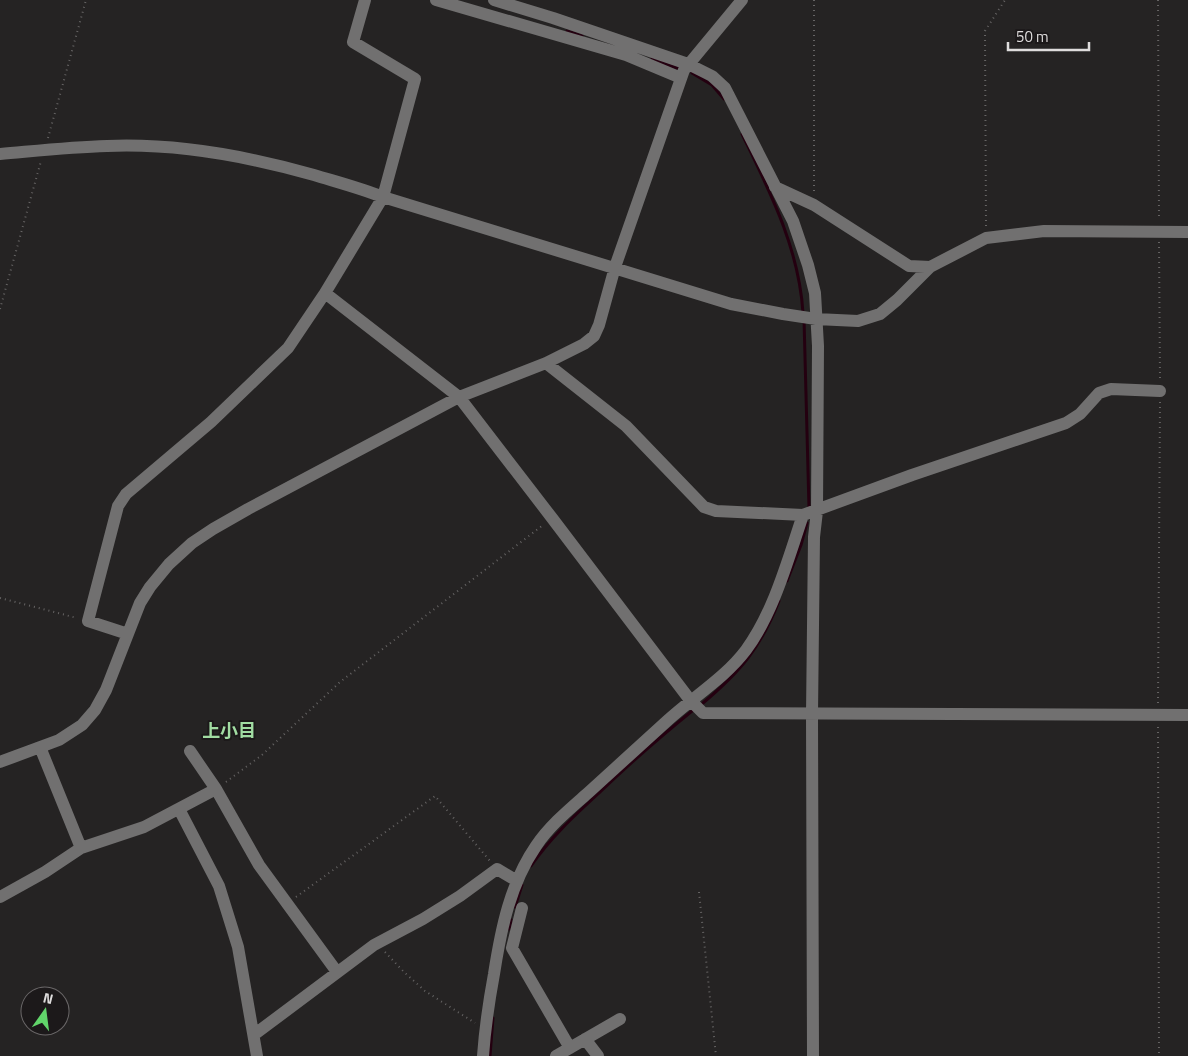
<svg xmlns="http://www.w3.org/2000/svg" width="1188" height="1056" font-family="'Titillium Web','Noto Sans JP',sans-serif">
<rect width="100%" height="100%" fill="#252323"/>
<g fill="none" stroke-linecap="round" stroke-linejoin="round">
<path stroke="#240010" stroke-width="3" d="M567 31 582 36
M652 59 677 68
M692 73 712 85 724 99
M742 134C770 192 799 248 803 313
M804 319 809 508
M787 581 801 545 807 523
M703 703C741 671 761 647 779 601
M531 866C550 838 574 816 599 793 629 764 660 737 692 711
M515 907 522 885
M509 929 511 920
M490 1056 493 1018"/>
<path stroke="#666464" stroke-width="2" stroke-dasharray="1 4" stroke-linecap="butt" d="M814 0V193
M1158 0 1159 220
M48 138 86 0
M986 226 985 31 1005 0
M1159 242 1160 380
M0 309 41 161
M0 598 77 618
M1158 703 1160 402
M1158 727 1159 1056
M226 782 262 755 340 682 543 525
M699 892 716 1056
M296 897 435 796 490 861
M385 952 404 972 425 991 475 1023"/>
<path stroke="#717070" stroke-width="12" d="M436 0 626 55 681 78
M494 0 553 18 688 64 712 76 725 88 793 221 808 265 815 293 818 346 817 511 814 537 812 714 813 1056
M0 154C35 151 71 147 107 146 177 143 247 156 314 175 337 182 360 188 383 197L731 304 783 314 816 319 858 321 880 314 897 300 930 267 986 238 1044 231 1188 232
M775 187 814 205 909 266 930 267
M325 293 459 397 552 518 690 700 703 713 1188 715
M546 363 626 426 704 507 716 511 803 515 912 475 1066 423 1080 414 1099 393 1111 389 1160 391
M128 634 88 621 118 506 126 494 211 422 288 348 325 293 383 197 415 79 353 42 365 0
M40 747 81 848
M190 751 216 789 259 865 337 972
M0 762 59 740 82 725 95 710 106 690 140 603 150 587 169 564 192 543 213 529 248 509 459 397 546 363 584 344 594 336 599 325 615 267 684 70 742 0
M179 809 219 886 238 947 257 1056
M0 897 45 872 81 848 144 827 216 789
M522 908 512 948 570 1048
M255 1034 374 945 423 919 460 896 497 869 517 881
M585 1039 598 1056
M483 1056C485 1028 489 1001 494 974 501 929 510 884 536 846 550 825 571 808 589 792 615 768 641 745 667 721 693 697 725 678 746 650 774 612 788 559 803 515
M556 1056 620 1019"/>
</g>
<g text-anchor="middle" dominant-baseline="central" stroke-width="4" stroke-linejoin="round" paint-order="stroke">
<g font-size="18" font-weight="bold" fill="#a1dca2" stroke="#1c191a">
<text x="229" y="730">上小目</text>
</g>
</g>
<g transform="translate(45 1011) rotate(14)"><circle r="24" fill="#1c191a" stroke="#6a6768"/>
<path d="M0-4L9 19L0 12L-9 19Z" fill="#61d56a"/>
<text y="-8" font-size="14" font-weight="bold" text-anchor="middle" fill="#dfdddd">N</text>
</g>
<path d="M1008 42v8h81v-8" fill="none" stroke="#dfdddd" stroke-width="2.5"/>
<text x="1016" y="42" font-size="15" fill="#dfdddd" stroke="#1c191a" stroke-width="4" paint-order="stroke">50 m</text>
</svg>
